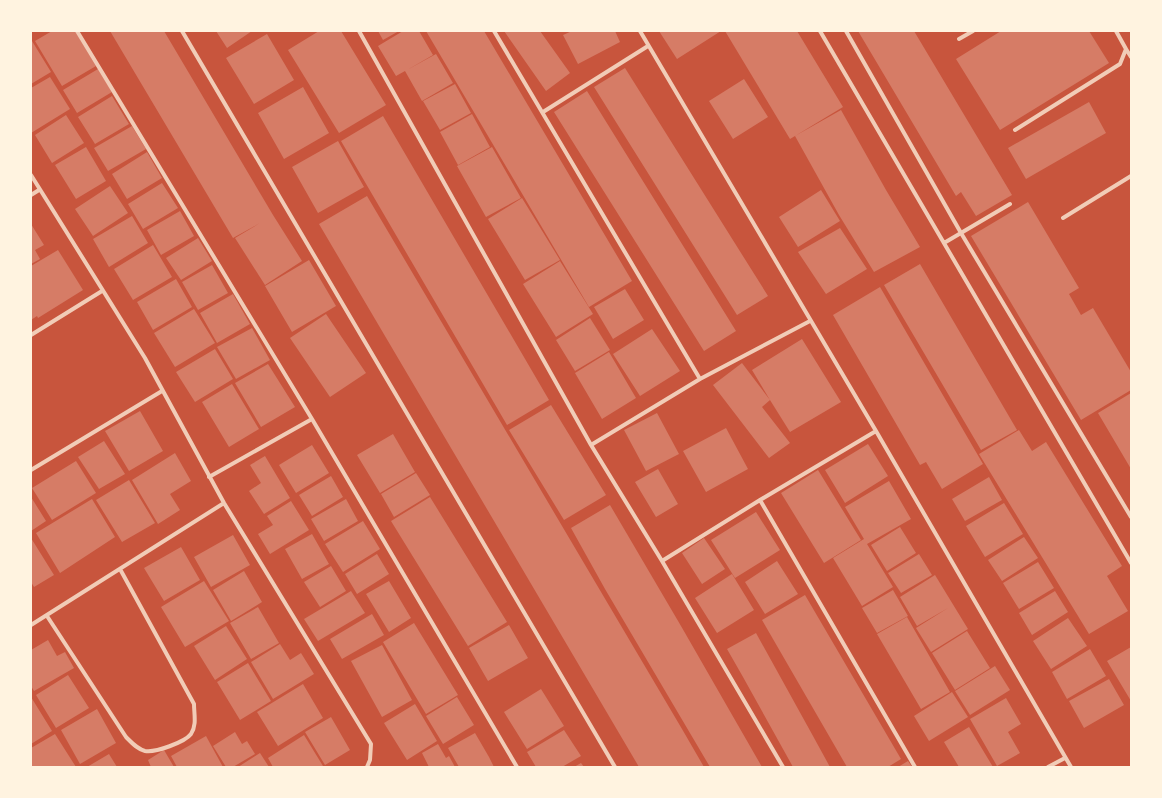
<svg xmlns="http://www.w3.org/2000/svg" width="1162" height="798" font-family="'Source Serif 4',serif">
<rect width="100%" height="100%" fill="#c8553d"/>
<path fill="#d67c66" d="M52 31H75L96 66 62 86 35 41Z
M110 31H164L273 215 302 261 265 285 235 238 260 223 233 238Z
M216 31H252L227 48Z
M319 31H341L386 105 339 133 288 50Z
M378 31H399L383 40Z
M403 31H419L433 55 407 70 436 54 453 83 422 101 405 71 396 76 378 46Z
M426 31H484L632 281 589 307Z
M504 31H540L570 73 546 91Z
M572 31H615L620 42 578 64 563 35Z
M659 31H721L677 59Z
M725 31H797L843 107 790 139Z
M858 31H914L1012 195 976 216 961 192 956 196Z
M1001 31H1089L1109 63 1000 130 956 59Z
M267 34 294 80 254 104 226 58Z
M32 41 51 72 31 84V42Z
M625 68 768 296 737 315 594 87Z
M98 69 112 92 77 113 63 90Z
M50 77 70 109 31 133V88Z
M744 79 768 117 733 139 709 101Z
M455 84 471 113 440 130 423 101Z
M303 87 329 133 284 159 258 113Z
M587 91 736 331 704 351 554 112Z
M112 96 129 124 95 144 78 117Z
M1089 102 1106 133 1026 179 1008 148Z
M841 110 886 190 920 247 874 272 839 215 795 136Z
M472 114 490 147 458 165 440 132Z
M66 115 84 143 52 163 35 135Z
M383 116 549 400 507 425 341 141Z
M132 126 146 149 108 171 94 148Z
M338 141 364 187 318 213 292 167Z
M86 147 106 181 76 199 55 165Z
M492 147 521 198 486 217 457 166Z
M147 152 162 178 127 199 112 174Z
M162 183 178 208 143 229 128 204Z
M110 186 128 213 93 236 75 209Z
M821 190 840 221 798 247 779 217Z
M367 196 682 729 704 767H639L319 224Z
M522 198 560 260 525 280 488 219Z
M1028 202 1079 288 1069 294 1081 315 1093 308 1131 372V390L1081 420 971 236Z
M180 211 194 236 161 255 147 230Z
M132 216 148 243 109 267 93 239Z
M31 224 44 245 35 250 40 259 31 264Z
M840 228 867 269 826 294 798 252Z
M198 238 212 261 181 280 166 258Z
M153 245 172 277 133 300 114 269Z
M58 250 83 290 38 318 37 316 31 320V266Z
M309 260 336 306 292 332 265 286Z
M560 261 593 314 556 337 523 284Z
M920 264 1017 430 981 450 884 285Z
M212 265 228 293 198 310 182 282Z
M176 279 192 307 153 330 137 302Z
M880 287 983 464 942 489 926 462 920 465 833 315Z
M625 289 644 320 613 339 594 307Z
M233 294 250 324 217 343 200 313Z
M194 309 215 343 175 367 154 333Z
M326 314 366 373 330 397 290 338Z
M590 318 610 350 575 371 556 340Z
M252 328 270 360 236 379 217 347Z
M652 329 680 371 640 396 613 354Z
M802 339 841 402 790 432 770 400 762 407 790 443 769 458 713 385 742 363 770 400 752 370Z
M215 349 233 379 195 402 176 372Z
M609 352 636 398 602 419 575 373Z
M268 364 295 407 261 427 235 383Z
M232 384 259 429 229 447 202 402Z
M1131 393V469L1098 413Z
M551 405 606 495 564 520 509 430Z
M140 411 163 451 129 471 105 431Z
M657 413 679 454 646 471 624 430Z
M726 428 748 469 706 492 683 451Z
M1019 430 1032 451 1046 442 1122 566 1107 576 1128 611 1089 634 979 454Z
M393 434 415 472 380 493 357 455Z
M104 441 125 474 99 489 78 457Z
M868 444 888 476 845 503 825 470Z
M312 445 329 473 296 493 279 465Z
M175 453 191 481 170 494 180 510 158 524 132 480Z
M265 456 290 498 264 514 249 491 261 483 250 465Z
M76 461 96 493 52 520 32 488Z
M658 469 678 504 656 517 635 482Z
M818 470 861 540 824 563 781 493Z
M416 473 430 495 394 517 381 494Z
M331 476 343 497 312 516 299 495Z
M989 477 1002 500 965 521 952 499Z
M129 480 155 523 122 542 96 500Z
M889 481 911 519 867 544 893 587 862 606 833 558 864 539 845 507Z
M31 497 46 521 31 531Z
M430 497 507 622 468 646 391 521Z
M92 499 115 537 60 573 36 533Z
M346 499 358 521 324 541 311 519Z
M291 501 309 530 270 554 258 534 273 525 267 516Z
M1004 503 1023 534 985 557 966 526Z
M610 505 681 626 762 767H710L605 589 571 528Z
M756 512 780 550 735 578 711 540Z
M363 521 380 549 343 572 325 544Z
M900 527 916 553 887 571 871 545Z
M312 534 329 564 302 579 285 549Z
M233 535 250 565 211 587 194 557Z
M1024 537 1038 558 1002 581 988 560Z
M31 538 54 575 34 587 31 582Z
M704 538 725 569 702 584 682 553Z
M181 547 200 580 164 601 144 568Z
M377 554 389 574 357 594 345 574Z
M919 554 932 575 901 593 888 573Z
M777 561 798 594 765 614 745 582Z
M1038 562 1054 588 1019 609 1003 583Z
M331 566 346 591 320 607 304 582Z
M244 571 262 602 231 621 213 590Z
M732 574 754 610 717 633 695 598Z
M935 575 968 629 931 652 916 628 948 608 917 626 900 597Z
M204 581 229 621 185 647 161 607Z
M389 581 411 618 389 632 366 594Z
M893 590 908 616 877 633 862 608Z
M351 591 365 613 318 641 304 619Z
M1055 591 1068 612 1032 635 1019 613Z
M805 595 901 759 888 767H847L762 620Z
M258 607 279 643 251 659 230 623Z
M372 614 384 635 342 659 330 639Z
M907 617 950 692 921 709 877 634Z
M1068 618 1087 646 1051 669 1033 641Z
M414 623 458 695 426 714 383 642Z
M509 625 528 658 488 681 469 648Z
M226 626 247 659 215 680 194 646Z
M967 631 990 668 955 690 932 653Z
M756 633 813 736 830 767H793L743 677 727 649Z
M48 640 57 656 65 652 74 668 34 691 31 686V650Z
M280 644 290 660 301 653 314 674 273 699 251 662Z
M382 645 412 700 382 717 351 661Z
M1131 647V701L1107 661Z
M1090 649 1106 676 1067 699 1052 672Z
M248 663 271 701 240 720 217 682Z
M995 666 1010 690 970 715 955 691Z
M68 675 89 708 56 728 36 695Z
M1109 679 1124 705 1084 728 1069 701Z
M303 684 323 718 278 746 257 712Z
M541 689 564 726 527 749 504 712Z
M952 692 968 717 929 741 914 716Z
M31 697 52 731 31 744Z
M457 697 474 725 443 744 426 716Z
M1006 698 1021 724 1008 732 1020 753 997 766 970 719Z
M415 704 437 741 407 760 384 723Z
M97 709 116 743 80 764 61 730Z
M331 717 350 750 325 765 305 732Z
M969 727 993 767H959L944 742Z
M564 730 581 756 562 767H536L527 752Z
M235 732 242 744 247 741 255 754 233 767H226L213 746Z
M475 733 489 757 494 767H459L448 748Z
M55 734 76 767H31V748Z
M304 735 323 766 273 767 268 758Z
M206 736 223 767H177L171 756Z
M438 744 446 758 449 756 455 767H429L422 753Z
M164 750 174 767H151L148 760Z
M260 753 269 767H238Z
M109 754 117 767H87Z
M908 761 912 767H898Z
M581 763 584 767H574Z"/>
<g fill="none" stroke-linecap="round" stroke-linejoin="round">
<path stroke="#f1ccb7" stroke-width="4" d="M77 31 312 419 517 767
M182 31 615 767
M359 31 591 445 662 561 783 767
M494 31 700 379
M640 31 876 431 1071 767
M820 31 1131 563
M846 31 961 233 1131 517
M959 39 973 31
M1126 49 1131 57
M543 112 648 46
M1015 130 1120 64 1126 49 1116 31
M31 175 145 358 224 503 371 744 370 760 367 767
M31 195 39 190
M1063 218 1131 176
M944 243 1010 204
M31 335 102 291
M591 445 700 379 810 321
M31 470 162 391
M209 477 312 419
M760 500 915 767
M662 561 760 500 876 431
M47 616 126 737C132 743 137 749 145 751 155 753 185 742 191 734 197 725 194 714 194 704L120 569
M31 625 224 503
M1048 767 1065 758"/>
</g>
<rect width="1162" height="798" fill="none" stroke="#fff3e0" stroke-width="64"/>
</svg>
